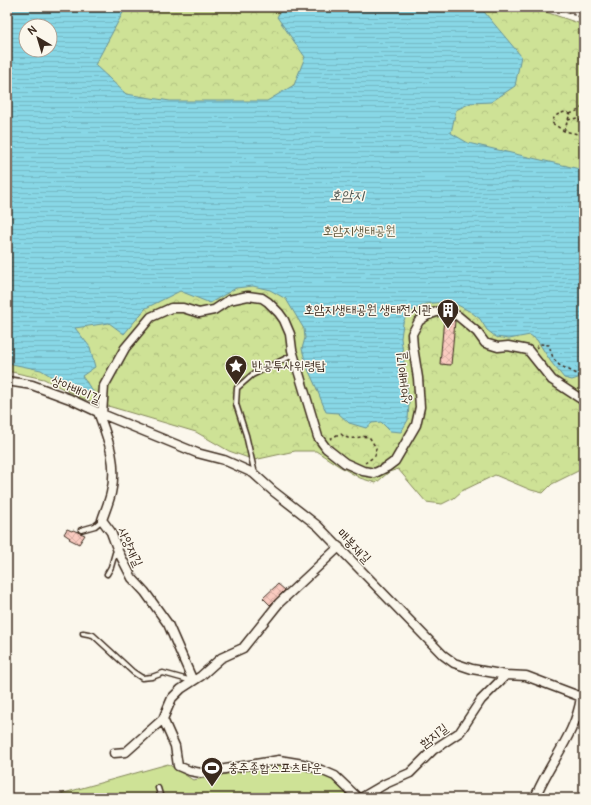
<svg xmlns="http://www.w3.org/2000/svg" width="591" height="805" font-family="Pangolin,'Poor Story',sans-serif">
<defs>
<pattern id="forest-crowns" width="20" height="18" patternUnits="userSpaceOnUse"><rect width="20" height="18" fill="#cee296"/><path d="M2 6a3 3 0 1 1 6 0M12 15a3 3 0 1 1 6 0" fill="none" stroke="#b2c281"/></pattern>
<pattern id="water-rules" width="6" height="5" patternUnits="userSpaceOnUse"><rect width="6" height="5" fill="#88d7e6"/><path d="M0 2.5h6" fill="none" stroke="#76b9c5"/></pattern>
<pattern id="building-cross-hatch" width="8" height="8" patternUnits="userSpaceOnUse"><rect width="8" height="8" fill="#facbc0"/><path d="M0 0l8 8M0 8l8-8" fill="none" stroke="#d7aea5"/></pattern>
</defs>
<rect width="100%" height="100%" fill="#fbf7ec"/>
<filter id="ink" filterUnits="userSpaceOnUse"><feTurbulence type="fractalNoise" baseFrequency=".025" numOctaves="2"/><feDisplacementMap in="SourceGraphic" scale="8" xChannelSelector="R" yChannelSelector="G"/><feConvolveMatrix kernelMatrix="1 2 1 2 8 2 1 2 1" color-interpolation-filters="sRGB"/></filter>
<g filter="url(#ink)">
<path fill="url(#forest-crowns)" stroke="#84865a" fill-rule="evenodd" d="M7 7H531L584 25V464L580 470 552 484 543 493 531 490 495 475 462 491 454 498 442 504 426 502 398 469 389 472 376 483 360 478 339 466 316 451H295L254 460 229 451 196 432 81 398 44 379 7 371ZM26 26H50V50H26Z"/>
<path fill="#cee296" stroke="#84865a" d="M168 764 193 780 270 766 290 765 311 769 329 777 351 798H46Z"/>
<path fill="url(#water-rules)" stroke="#699296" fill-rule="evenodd" d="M7 7H126L95 65 126 94 170 101H267L294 85 305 57 277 17 283 7H480L521 56 515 86 491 102 471 103 456 110 451 133 468 143 584 170V376L572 380 564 378 551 362 537 340 530 335 509 339 496 337 487 330 480 319 471 312 450 301 426 304 407 313 403 323 401 338 409 403 408 420 401 432 390 431 381 422 372 423 366 428 349 423 338 413 326 412 316 387 307 367 302 349 305 338 304 329 286 299 270 290 253 286 236 288 210 303 180 291 146 308 124 334 109 323 75 328 90 347 95 367 82 376 94 393 65 385 41 370 7 363ZM26 26H50V50H26Z"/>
<path fill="url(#building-cross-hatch)" stroke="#3b2a1e" d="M444 318 455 321 451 365 440 364Z
M67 529 72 531 73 530 85 535 79 544 69 539 70 538 64 534Z
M278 584 285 590 270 605 263 598Z"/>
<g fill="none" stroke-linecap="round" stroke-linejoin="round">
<g stroke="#3b2a1e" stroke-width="7">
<path id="service" d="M255 474 246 435 236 404 237 388 252 375 293 355
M81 530 95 526 102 520
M107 574 111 567 115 553 118 551
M83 633 93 635 133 672 142 678 152 677 163 673 192 681
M158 788 161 798"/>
</g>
<g stroke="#3b2a1e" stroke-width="11">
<path id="minor" d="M7 381 32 385 70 399 102 414 104 386 125 348 151 317 171 308H183L199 313 214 310 229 300 248 296 262 298 268 302 279 313 284 320 290 334 292 350 318 437 326 448 345 463 363 471 375 473 387 467 395 461 416 425 420 407 418 378 413 347 412 334 419 321 428 315 442 310 458 316 477 332 485 343 498 347 508 346 528 350 552 380 584 401
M98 412C108 439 118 463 111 493 109 502 105 511 102 520L111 532 118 551 132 578 145 592 168 624 193 681
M102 414 197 453 224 460 253 473 273 491 318 526 443 655 454 663 472 669 506 675 526 676 584 698
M579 710 581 717 584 721
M163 719 175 746 178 766 190 771 201 773 279 760 303 764 321 770 335 776 358 798
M114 753 126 752 163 719 172 698 181 689 201 676 221 658 243 648 279 603 339 547
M361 798 385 784 410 773 433 750 460 732 481 700 506 675
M535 798C548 764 576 735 581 697"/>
</g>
<path stroke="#3b2a1e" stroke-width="1.5" stroke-dasharray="3 3" stroke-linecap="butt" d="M232 7 237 10 244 7
M549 7 584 18
M570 114 579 110 584 106
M568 120 577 118 582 122 584 121
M564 131 570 114 567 112C559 113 554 115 552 123L564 131 583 135 584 134
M536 348 540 344 549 345 553 358 559 365 579 375 584 387
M330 439 337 435 341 434C352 444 359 433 370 438L376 448 375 456 365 463"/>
<use href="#service" stroke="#fbf7ec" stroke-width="4"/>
<use href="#minor" stroke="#fbf7ec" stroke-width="8"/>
</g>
</g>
<defs>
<g id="building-pin" transform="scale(1.15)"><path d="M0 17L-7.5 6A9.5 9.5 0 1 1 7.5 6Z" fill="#3b2a1e" stroke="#fbf7ec"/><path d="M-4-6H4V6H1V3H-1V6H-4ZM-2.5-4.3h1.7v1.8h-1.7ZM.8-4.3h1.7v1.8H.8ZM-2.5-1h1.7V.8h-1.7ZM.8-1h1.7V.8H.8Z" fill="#fff"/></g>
<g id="sight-pin" transform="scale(1.15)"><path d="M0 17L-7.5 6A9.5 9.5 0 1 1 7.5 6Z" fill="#3b2a1e" stroke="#fbf7ec"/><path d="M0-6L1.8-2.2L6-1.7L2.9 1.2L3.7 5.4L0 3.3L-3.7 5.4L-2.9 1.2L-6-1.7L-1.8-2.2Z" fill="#fff"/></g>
<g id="stadium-pin" transform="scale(1.15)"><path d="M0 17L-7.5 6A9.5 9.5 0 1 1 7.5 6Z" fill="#3b2a1e" stroke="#fbf7ec"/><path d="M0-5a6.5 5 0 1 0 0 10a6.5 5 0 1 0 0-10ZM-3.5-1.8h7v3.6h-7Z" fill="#fff"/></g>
</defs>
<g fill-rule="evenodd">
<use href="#building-pin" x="448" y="310"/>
<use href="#sight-pin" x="236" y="366"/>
<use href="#stadium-pin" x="212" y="768"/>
</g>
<g text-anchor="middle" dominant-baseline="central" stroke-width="3" stroke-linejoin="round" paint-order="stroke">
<g font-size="13" fill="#60583c" stroke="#fbf7ec">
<text x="359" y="231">호암지생태공원</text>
</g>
<g font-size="13" fill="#3b2a1e" stroke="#fbf7ec" text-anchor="start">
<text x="432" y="310" text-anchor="end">호암지생태공원 생태전시관</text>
<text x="252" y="366">반공투사위령탑</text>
<text x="228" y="768">충주종합스포츠타운</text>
</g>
<g font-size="13" fill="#3b2a1e" stroke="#fbf7ec">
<text transform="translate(404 378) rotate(-96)">상아배이길</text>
<text transform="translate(76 390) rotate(23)">상아배이길</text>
<text transform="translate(354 546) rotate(46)">매봉재길</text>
<text transform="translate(130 547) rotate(65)">사양재길</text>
<text transform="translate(434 736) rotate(-37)">함지길</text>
</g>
<g font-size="14" font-style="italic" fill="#4e5550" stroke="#fbf7ec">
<text x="347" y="195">호암지</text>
</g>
</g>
<rect width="591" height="805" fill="none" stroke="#fbf7ec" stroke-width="24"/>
<rect x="12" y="12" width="567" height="781" fill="none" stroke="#3b2a1e" stroke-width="1.5" filter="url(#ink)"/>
<g transform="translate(38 38) rotate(322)"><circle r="19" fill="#fbf7ec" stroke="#aea59a"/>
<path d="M0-3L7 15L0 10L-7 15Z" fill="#3b2a1e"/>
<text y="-6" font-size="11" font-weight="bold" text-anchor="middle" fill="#3b2a1e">N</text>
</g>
</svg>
